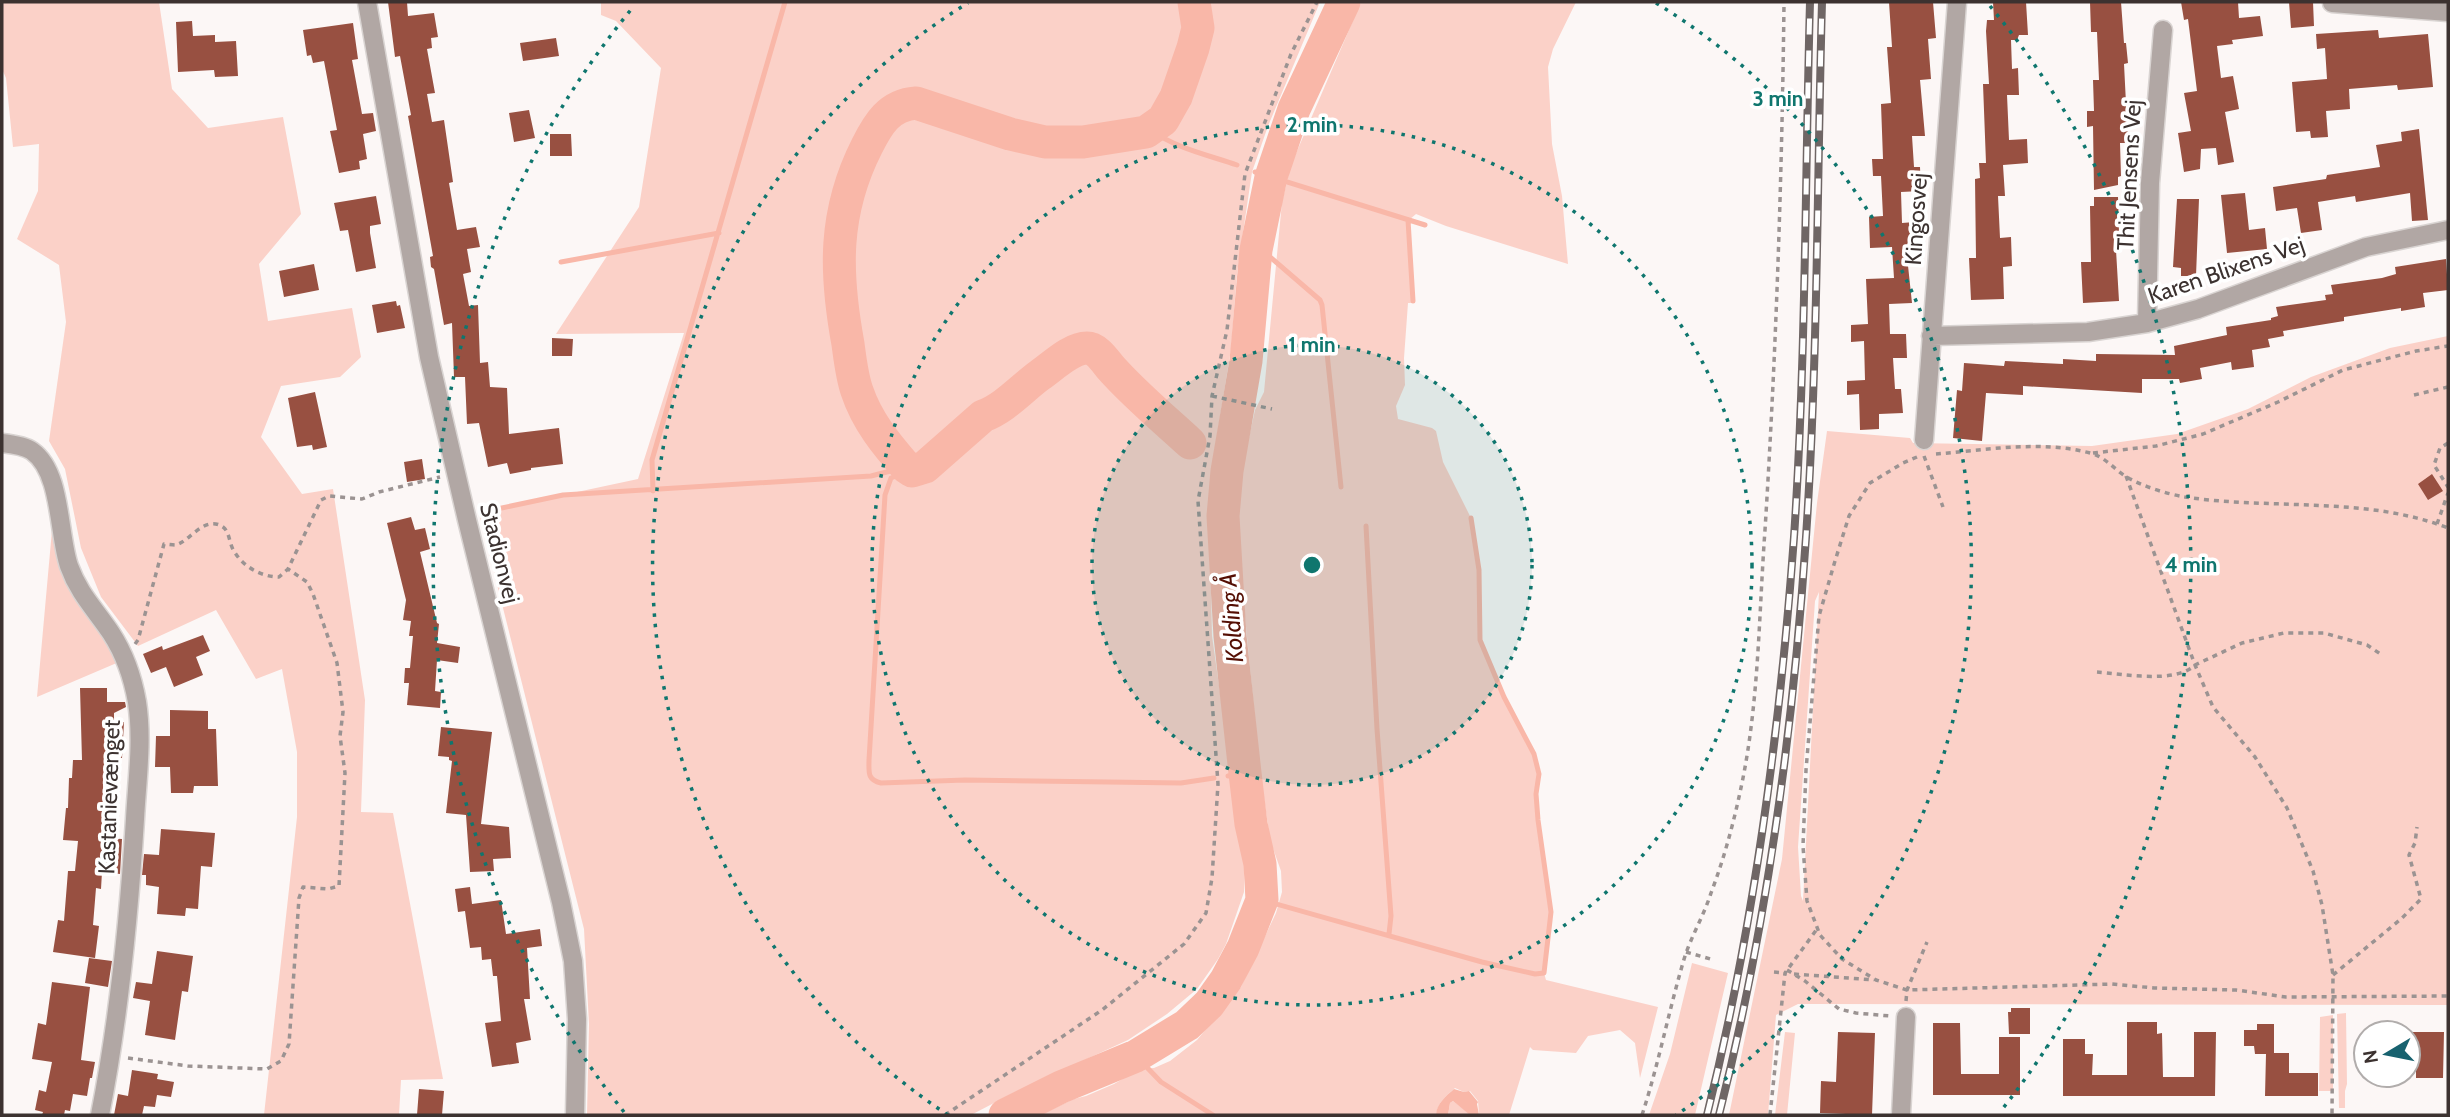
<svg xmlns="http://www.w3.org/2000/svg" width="2450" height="1117" font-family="Cabin,sans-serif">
<rect width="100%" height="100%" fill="#fcf7f6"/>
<path fill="#fbd1c8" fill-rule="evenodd" d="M2 2H159L172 89 208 128 283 117 301 214 259 264 268 321 352 308 361 357 340 377 281 386 261 437 302 494 333 489 365 700 361 812 393 813 443 1079 401 1080 399 1115H264L297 817V752L282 669 256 679 216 610 138 646 101 597 81 548 65 469 49 441 66 322 59 265 17 239 38 191 39 144 13 147 6 78 2 69Z
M601 2H1320L1268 126 1252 172 1237 273 1231 349 1213 460 1209 507 1212 636 1228 749 1231 788 1244 864V892L1226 944 1218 959 1197 989 1167 1014 1128 1040 1017 1091 971 1115H587L589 1024 584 929 479 513 638 479 684 333 556 334 639 207 661 68 616 21 601 15Z
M1361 2H1576L1553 49 1548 67 1552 144 1562 196 1568 264 1446 226 1416 214 1409 220 1413 299 1412 303H1408L1404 358 1405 385 1396 406 1398 419 1432 428 1436 431 1443 462 1471 518 1479 570 1480 640 1504 697 1534 754 1539 774 1536 794 1538 820 1551 912 1544 973 1546 980 1658 1007 1640 1078 1635 1043 1620 1030 1588 1036 1576 1053 1533 1050 1530 1047 1509 1115H1479L1478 1101 1470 1091 1464 1092 1455 1088C1447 1095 1437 1103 1436 1115H1039L1074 1099 1086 1096 1114 1084 1140 1069 1154 1068 1170 1061 1197 1040 1241 987 1276 913 1282 892 1281 871 1270 840 1260 770 1244 606 1238 505 1245 456 1255 410 1264 392 1282 202 1291 165Z
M2448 336V1005L1798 1004 1776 1015 1768 1115H1729L1782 859 1817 503 1827 431 1910 438 1913 443 2092 446 2177 434 2248 409 2311 377 2390 348ZM1819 592 1803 901 1801 896 1798 847 1815 601Z
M53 519C60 544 65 577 76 599 88 622 108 639 119 662L37 697Z
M1692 963 1728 973 1695 1115H1649L1670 1054Z
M2346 1013 2347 1084 2345 1091V1108H2339L2337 1014Z
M2333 1015V1091H2319L2320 1017Z
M1785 1032 1795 1033 1787 1115H1775Z
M1453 1101 1470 1114V1115H1448L1450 1103Z"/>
<path fill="#f9b7a8" d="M1454 1089 1464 1092 1469 1091 1478 1102 1477 1104 1479 1115H1470L1453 1101 1450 1103 1448 1115H1436C1436 1104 1447 1095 1454 1089Z"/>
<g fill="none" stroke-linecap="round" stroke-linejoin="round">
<path stroke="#f9b7a8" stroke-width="5" d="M1151 130C1175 148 1208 155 1237 165
M1255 172 1425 225
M1408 220 1413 301
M1256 250 1270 257 1320 300 1322 305 1341 487
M561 262 719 233
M911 470 891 478 885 495 869 760C869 772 867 780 881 783L965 780 1181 783 1214 778
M653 491 652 460 785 2
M492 510 563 495 871 476 906 467
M1366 526 1377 729 1391 916 1389 934
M1228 776 1245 773
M1262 900 1482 962 1535 974 1544 973 1551 912 1538 820 1536 794 1539 774 1534 754 1504 697 1480 640 1479 570 1471 518
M1136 1056 1161 1082 1213 1115"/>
<path stroke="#f9b7a8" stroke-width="33" d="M1190 443C1164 419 1135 395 1111 368 1105 361 1097 348 1087 348 1071 348 1053 366 1040 375 1022 388 1005 408 983 416L925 467 912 471 906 467C886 444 867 421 857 391 852 377 850 359 848 344 835 273 833 213 867 146 878 124 889 105 916 103L1010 134 1045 142H1083L1146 132 1163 120 1176 97 1193 48 1198 28 1194 2
M1005 1115 1061 1087 1136 1056 1187 1025 1209 1004 1226 980 1243 948 1262 900 1260 864 1251 824 1245 773 1230 636 1223 516 1227 471 1246 361 1256 250 1271 177 1294 109 1344 2"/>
</g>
<path fill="#985041" d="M388 2H407L408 16 434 13 438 37 431 38 432 48 427 49 435 93 427 94 432 122 444 120 453 182 449 183 457 230 476 227 480 247 467 249 471 272 463 274 469 306 478 305 480 363 488 362 490 387 507 388 509 434 559 428 563 464 531 468V470L510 474 507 463 488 467 479 423 467 424 465 377H454L452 323 444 325 434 269 431 267 430 257 433 256 408 116 411 115 400 56 395 57Z
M1889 2H1933L1936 38 1928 39 1931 79 1920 80 1925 136H1912L1914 167H1920L1921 191 1901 192 1902 223 1915 222 1916 247H1906L1912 303 1889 304 1890 334H1906L1907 358H1893L1895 389H1901L1903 413 1879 414V429L1860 430 1859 394 1847 395V381L1865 380 1864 341 1851 342V325L1868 324 1866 279 1894 278 1892 247 1870 248 1869 217 1883 216 1881 176H1873L1872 159H1883L1881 104 1891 103 1887 47H1892Z
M1993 2H2026L2028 35H2019L2017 40H2011L2012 69 2018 68 2019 95H2007L2009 140 2027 139 2028 163 2003 165 2005 196H1998L2000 238 2011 237 2012 266 2003 267 2004 299 1971 300 1969 258H1976L1975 179 1980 178 1979 163H1986L1983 84H1989L1986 31 1987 20H1994Z
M2090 2H2121L2124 43H2126L2128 63 2124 64 2128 143H2120L2121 176 2118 177V185L2094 190 2093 126 2087 127V111H2094L2093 80H2099L2097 32H2091Z
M2181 2H2238L2239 18 2260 16 2263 36 2232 40 2233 44 2217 46 2221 78 2233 76 2239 109 2225 112 2234 162 2218 165 2216 148 2201 149 2200 169 2184 172 2178 133 2191 131 2184 93 2197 91 2188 19 2184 20Z
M2289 2H2313L2314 26 2291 28Z
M192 21 193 36 215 35V42L236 41 238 76 215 77 214 70 178 72 176 22Z
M353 23 358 59 352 60 362 114 373 113 376 131 363 134 367 159 359 161 360 169 339 173 330 131 337 130 324 61 313 63 311 55 307 56 303 30Z
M2378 30 2379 38 2428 34 2433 87 2398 90 2397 85 2349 89 2350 109 2326 111 2328 137 2311 138 2310 131 2296 132 2292 82 2327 79 2325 48 2317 49 2316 34Z
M556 38 559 56 523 61 520 43Z
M529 110 535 138 514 142 509 113Z
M2419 129 2428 220 2412 221 2410 193 2356 202 2355 196 2318 202 2322 230 2301 233 2297 208 2276 211 2273 187 2326 179 2327 175 2380 167 2376 145 2402 141 2401 132Z
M550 134H571L572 156H550Z
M2245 193 2249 230 2265 228 2267 249 2227 253 2221 195Z
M376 196 381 224 370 226V233L376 268 356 272 348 230 340 231 334 203Z
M2094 197H2118L2119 233H2115L2119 301 2083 303 2081 262H2091L2090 206H2094Z
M2177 199H2199L2196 276H2181V268L2173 267Z
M2446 259 2448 290 2423 293 2425 307 2401 311V308L2344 317V321L2283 331 2284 336 2268 339 2270 347 2252 350 2254 367 2232 370 2231 362 2200 368 2202 379 2180 383 2179 379H2142V393L2023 386V395L1986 393 1982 441 1953 438 1957 390 1962 391 1964 363 2004 366 2005 361 2063 364V359L2096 361V354L2175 355 2174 346 2227 335 2226 327 2271 320V318L2278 316 2276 307 2326 300 2325 295 2333 294 2331 285 2382 278 2396 274 2395 267Z
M314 264 319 290 284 297 279 271Z
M396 301 397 306 400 305 405 328 377 333 372 305Z
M552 338 573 339 572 356H552Z
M315 392 327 447 313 450 312 445 297 447 288 398Z
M422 459 425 479 407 482 404 462Z
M2432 474 2443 491 2428 500 2418 484Z
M411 517 415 530 425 528 430 549 420 552 437 623 439 624 437 643 460 647 458 663 437 660 435 691 441 692 440 708 407 705 409 683H404L405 668H410L413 636H409L411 621 403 620 406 600 387 523Z
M203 635 210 651 196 657 203 675 174 687 166 667 151 673 143 654 162 646 163 650Z
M80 688H107V702H125L126 707 114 713V722H124L122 758H108V775H103V811H107L106 838 122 839 120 874 102 872 101 889 96 888 93 925 99 926 95 958 53 952 58 920 64 921 68 871H75L78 841 63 840 66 808H68L69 778H72L73 760H82Z
M170 710 208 711V729H216L218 786H194L193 793H171L170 767H155L156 736H170Z
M441 727 492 732 481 824 509 827 511 858 493 859 494 871 470 872 466 815 446 813 452 761 449 760V757L438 756Z
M161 829 215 833 212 867 201 866 198 909 186 908 185 916 157 914 159 887 146 885V875H142L144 854 159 855Z
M470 887 472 904 501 900 506 934 540 929 542 946 527 948 530 999H524L531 1040 516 1043 519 1063 492 1067 485 1023 501 1021 497 976H493L491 959 482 960 481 947 470 948 465 911 458 912 455 889Z
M157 951 193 956 188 992 182 991 175 1040 145 1035 150 1001 133 998 136 982 152 984Z
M89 958 112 961 108 987 85 983Z
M52 982 90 987 81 1060 95 1062 92 1078H90L87 1096 73 1094 70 1111 65 1110 64 1115H42L43 1112 35 1110 39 1090 46 1092 52 1062 32 1059 38 1023 46 1025Z
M2011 1008H2030V1034H2009L2008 1012H2011Z
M2127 1022H2157V1034L2162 1033 2163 1077H2194V1032H2216L2215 1096H2063V1039H2085V1054H2093L2092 1075H2127Z
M1933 1023H1960L1961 1074H1999V1037H2020V1095H1933Z
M2257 1024H2274V1053H2289V1073H2318V1096H2265L2266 1054H2255L2254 1046H2244V1030H2257Z
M1838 1032 1875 1033 1872 1115 1820 1113 1821 1081 1836 1082Z
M2409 1032H2444L2443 1078H2416V1051H2409Z
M132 1070 158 1074 157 1079 174 1082 171 1097 157 1095 155 1107 144 1106 142 1115H114L118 1094 128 1096Z
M419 1089 444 1091 442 1115H417Z"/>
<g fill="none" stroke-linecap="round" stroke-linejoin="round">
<g stroke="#d9d4d2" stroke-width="21">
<path id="street" d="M367 2 429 357 467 520 561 902 573 961 577 1019 575 1115
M2332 3 2448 12
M2147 323 2150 183 2163 30
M1931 336 2088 332 2147 323 2198 309 2366 247 2448 230
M1924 440 1957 2
M2 443C11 444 25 446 32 451 62 472 58 534 69 566 79 594 95 609 111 633 124 653 133 679 137 702 143 740 137 781 135 819 129 918 119 1018 100 1115
M1901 1115 1906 1017"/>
</g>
<path stroke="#9b9392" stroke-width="3.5" stroke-dasharray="5 5" stroke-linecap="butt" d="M2414 395 2448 387
M1212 396 1272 409
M2448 443 2440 448 2434 465 2448 487
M2093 453 2156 446 2203 434 2278 402 2343 370 2416 351 2448 346
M1936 454C1986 450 2041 440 2090 453 2105 457 2113 468 2125 476 2141 486 2167 494 2185 497 2272 510 2366 496 2448 528
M1924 456 1943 507
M1917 457 1903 463 1870 483 1849 516 1835 561 1819 616 1806 770 1803 846 1807 901 1820 935 1842 959 1876 980 1907 990 2112 984 2154 988 2236 990 2286 997 2448 996
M2126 476 2195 665 2213 707 2255 757 2287 808 2313 871 2322 905 2333 975 2332 1115
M2437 524 2448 493
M135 644 138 640 164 544C166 544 173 545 175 545 189 543 204 514 223 527 230 532 229 544 234 551 243 567 262 577 279 577L288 569 321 500 329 496 362 499 379 492 440 477
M2097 672C2123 674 2176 684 2195 665L2242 643 2284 633H2324L2367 645 2382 655
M1686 952 1714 960
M1787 970 1805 981 1839 1009 1856 1013 1890 1016
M1774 972 1787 973
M1794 974 1874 980
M2333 975 2401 919 2421 899 2409 855 2415 843 2417 827
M1906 1001 1907 990 1927 942
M128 1058 188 1066 267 1069 281 1061 289 1044 299 898 303 887 328 889 339 886 345 773 340 736 343 712 337 663 313 594 307 582 288 569
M945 1115 1102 1010 1184 944 1206 913 1212 878 1218 784 1198 501 1210 436 1212 396 1227 330 1245 174 1291 54 1317 2
M1642 1115C1659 1063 1669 1009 1685 956 1692 935 1704 915 1711 893 1725 856 1735 818 1743 778 1759 697 1759 612 1765 530 1776 354 1782 178 1784 2
M1770 1115 1785 973 1817 929"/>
<use href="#street" stroke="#b1a7a4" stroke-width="18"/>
<g stroke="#6f6665" stroke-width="8">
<path id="rail" d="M1707 1115C1754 926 1780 731 1794 537 1806 359 1805 180 1810 2
M1719 1115C1767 926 1793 731 1806 537 1818 359 1817 180 1822 2"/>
</g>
<use href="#rail" stroke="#fff" stroke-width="5" stroke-dasharray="16" stroke-linecap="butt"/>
</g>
<circle cx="1312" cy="565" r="220" fill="#0f766e" fill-opacity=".12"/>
<g fill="none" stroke="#0f766e" stroke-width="3.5" stroke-dasharray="3.5 7">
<circle cx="1312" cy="565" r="220"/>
<circle cx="1312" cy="565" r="440"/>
<path d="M948 1115A659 659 0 0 1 968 3M1656 3A659 659 0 0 1 1676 1115"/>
<path d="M624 1112A879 879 0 0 1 634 6M1990 6A879 879 0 0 1 2000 1112"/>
</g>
<g text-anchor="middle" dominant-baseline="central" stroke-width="7" stroke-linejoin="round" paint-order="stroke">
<g font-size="23" fill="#3c3230" stroke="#fff">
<text transform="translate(2129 175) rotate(-87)">Thit Jensens Vej</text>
<text transform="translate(1916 219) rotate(-86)">Kingosvej</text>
<text transform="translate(2226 270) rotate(-19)">Karen Blixens Vej</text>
<text transform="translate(500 553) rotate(76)">Stadionvej</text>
<text transform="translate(109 797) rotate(-88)">Kastanievænget</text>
</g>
<g font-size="24" font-style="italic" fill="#540e03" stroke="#fff">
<text transform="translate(1231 618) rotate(-95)">Kolding Å</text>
</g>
</g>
<circle cx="1312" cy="565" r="10" fill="#0f766e" stroke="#fff" stroke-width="3.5"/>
<g font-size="21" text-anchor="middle" font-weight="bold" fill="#0f766e" stroke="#fff" stroke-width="7" stroke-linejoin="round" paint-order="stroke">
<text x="1778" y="106">3 min</text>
<text x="1312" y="132">2 min</text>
<text x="1312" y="352">1 min</text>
<text x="2191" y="572">4 min</text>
</g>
<rect width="2450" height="1117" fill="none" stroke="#3c3230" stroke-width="7"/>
<g transform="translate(2387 1054) rotate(260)"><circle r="33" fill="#ffffff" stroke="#b1adac" stroke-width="2"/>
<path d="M0-5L12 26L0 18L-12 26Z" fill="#18626f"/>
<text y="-10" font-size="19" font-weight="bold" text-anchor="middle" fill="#3c3230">N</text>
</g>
</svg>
